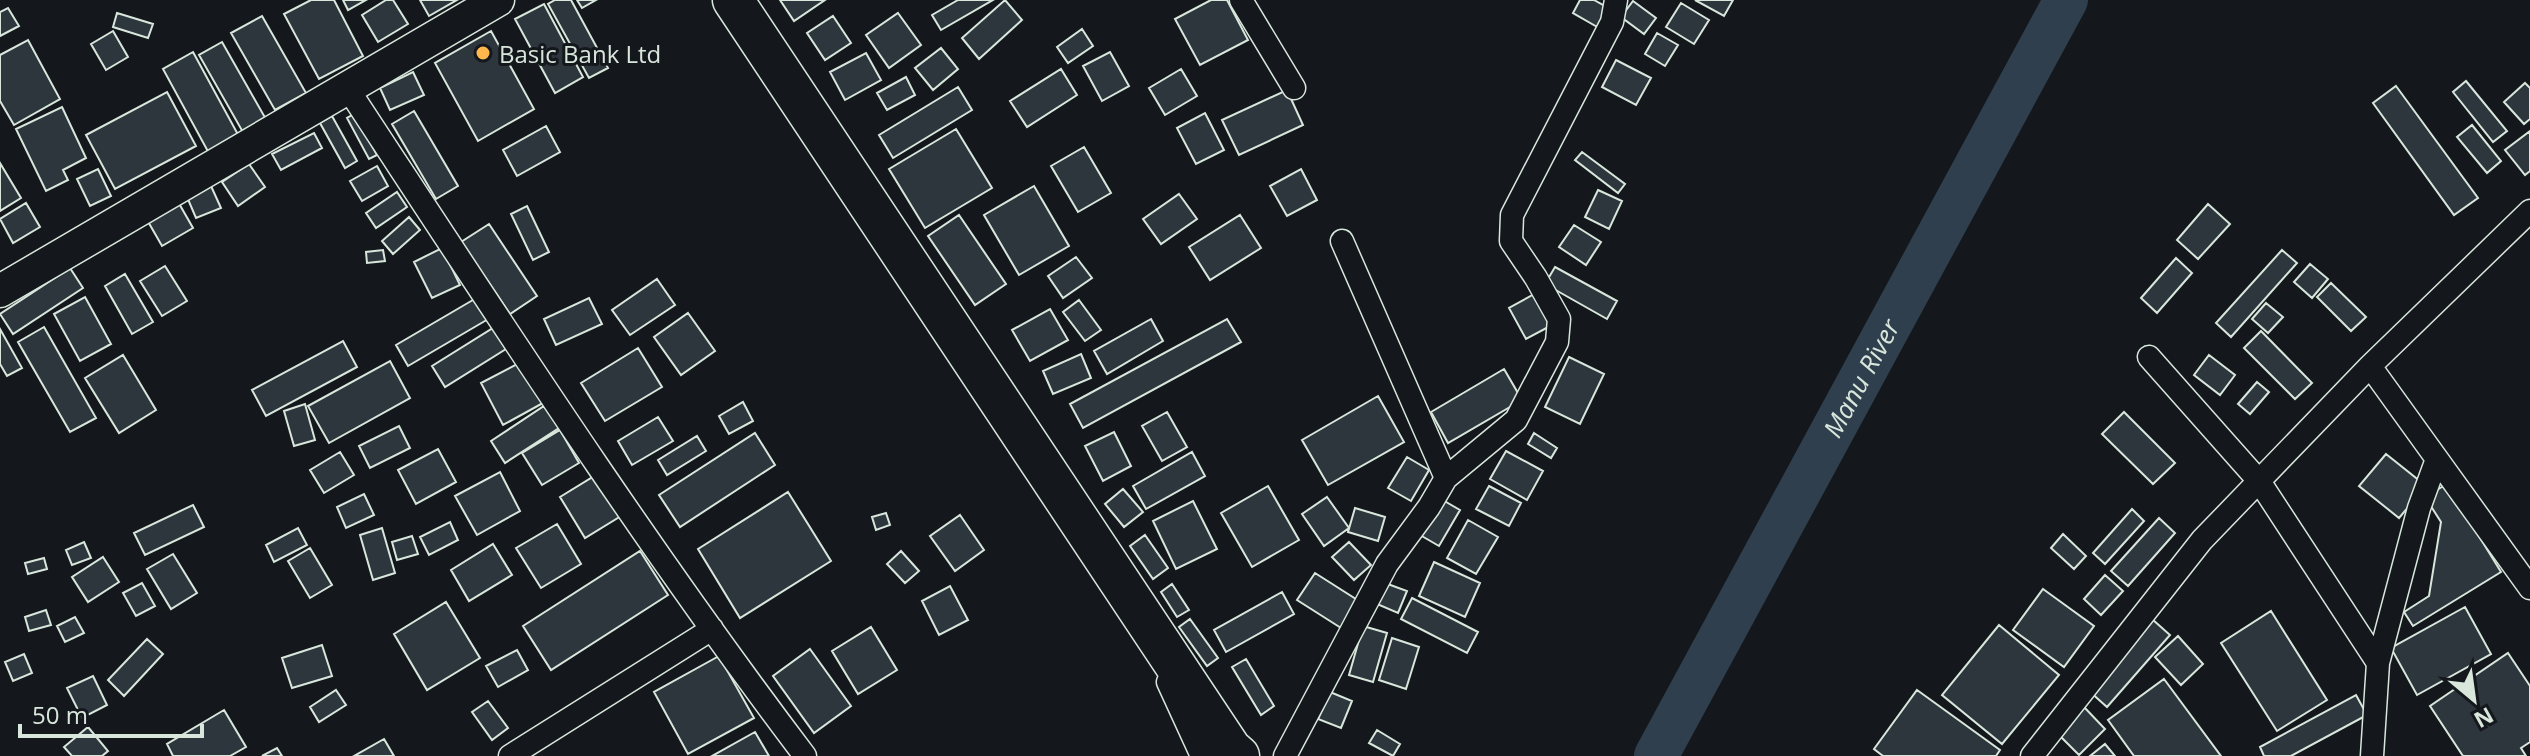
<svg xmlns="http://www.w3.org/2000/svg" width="2530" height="756" font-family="'Open Sans',sans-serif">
<rect width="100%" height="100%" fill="#14181c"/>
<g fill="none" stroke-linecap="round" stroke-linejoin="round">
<path stroke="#2f3f4d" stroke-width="44" id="s1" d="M1656 756 2066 0"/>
</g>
<path fill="#2c363c" stroke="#d8e6dc" stroke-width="2" d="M311 0H334L363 56 319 79 284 14Z
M343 0H366L348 10Z
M386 0H393L408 24 378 42 362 15Z
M420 0H457L429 16Z
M555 0H571L608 68 589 78 548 4Z
M577 0H596L582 8Z
M780 0H825L794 21Z
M958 0H993L941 30 932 15Z
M1005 0 1022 20 979 59 962 38Z
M1211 0H1227L1248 40 1200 65 1175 19Z
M1580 0H1594L1610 9 1599 28 1573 13Z
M1695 0H1733L1724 16Z
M1633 1 1656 18 1644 34 1621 17Z
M1681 3 1709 20 1694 44 1666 27Z
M544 4 583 77 555 93 515 19Z
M8 8 19 26 0 36V12Z
M117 13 153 24 148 38 113 27Z
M898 13 921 45 889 68 866 35Z
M262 16 306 93 275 110 231 33Z
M833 16 851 43 825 60 807 33Z
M1082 29 1093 46 1068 63 1057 47Z
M113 31 128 57 106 70 91 44Z
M491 31 534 109 478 141 435 63Z
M1657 33 1678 45 1665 66 1645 54Z
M28 40 60 99 14 125 0 101V55Z
M222 42 267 121 244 134 199 55Z
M941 48 958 69 933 90 915 68Z
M193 52 241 140 211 157 163 69Z
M1110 52 1129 86 1102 101 1083 66Z
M866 53 881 80 845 100 830 72Z
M1616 60 1651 78 1636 105 1602 87Z
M1061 69 1077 95 1027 127 1010 101Z
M1181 69 1197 96 1165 115 1149 88Z
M413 72 424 95 390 110 380 88Z
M906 77 915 95 887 110 877 93Z
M2466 81 2507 131 2493 142 2453 92Z
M2525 83 2530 88V119L2524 124 2504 102Z
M2396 86 2478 198 2454 215 2373 103Z
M958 87 972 110 893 158 879 135Z
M1287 90 1303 125 1239 155 1222 120Z
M167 92 196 146 115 189 86 135Z
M62 107 86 158 63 170 68 180 46 191 16 129Z
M414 111 458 186 436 199 392 124Z
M1205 113 1224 150 1196 164 1177 128Z
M354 114 377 155 369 159 347 118Z
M332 116 357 161 345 168 320 123Z
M2472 125 2501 161 2487 173 2457 137Z
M546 126 560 152 517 176 503 150Z
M956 129 992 188 925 228 889 169Z
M2530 131V171L2525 175 2505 150Z
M314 133 322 148 281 170 272 154Z
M1084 147 1111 193 1078 212 1051 166Z
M1582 152 1625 184 1618 193 1575 160Z
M0 163 21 198 0 211Z
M249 164 265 187 238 206 222 182Z
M377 166 388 186 362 201 350 181Z
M98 169 111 196 90 206 77 179Z
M1301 169 1317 200 1287 216 1270 186Z
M211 186 221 208 196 218 187 197Z
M1034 186 1069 246 1019 275 984 215Z
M1598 190 1622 201 1609 229 1585 217Z
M397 192 407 207 376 228 366 213Z
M1179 194 1197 219 1161 244 1143 219Z
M177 200 193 228 162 246 146 218Z
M26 203 40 227 13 243 0 219Z
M2208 204 2230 224 2198 259 2177 240Z
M527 206 549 252 533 260 511 214Z
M959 215 1006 284 975 305 928 236Z
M1240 215 1261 248 1210 280 1189 247Z
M409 217 420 230 393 254 382 241Z
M489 224 537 296 510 314 461 242Z
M1574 225 1601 242 1586 265 1559 247Z
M442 248 460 285 432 298 414 262Z
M383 250 385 261 367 263 366 252Z
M2282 250 2297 263 2231 337 2216 323Z
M1076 257 1092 278 1063 298 1048 276Z
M2176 258 2192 273 2157 313 2141 298Z
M2310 264 2328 279 2312 298 2294 282Z
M165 266 187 301 162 316 140 281Z
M1555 267 1617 301 1607 319 1545 284Z
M70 268 83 288 13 334 0 314Z
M125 274 153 322 132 334 105 286Z
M657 279 675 305 630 335 612 310Z
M2331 283 2366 317 2351 331 2317 297Z
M1536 293 1554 324 1526 339 1509 308Z
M85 297 111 344 80 361 54 314Z
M478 297 490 318 408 366 396 345Z
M589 298 602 324 556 345 544 319Z
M1079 300 1101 330 1085 341 1063 312Z
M2266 303 2283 317 2268 333 2252 319Z
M1050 309 1068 340 1030 361 1012 330Z
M688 313 715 351 681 375 654 337Z
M1151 319 1163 341 1107 374 1094 351Z
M1227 319 1241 342 1083 428 1070 404Z
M44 327 96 418 70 432 18 342Z
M493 328 506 349 445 387 432 366Z
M0 329 22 368 7 376 0 364Z
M2261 331 2312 383 2295 399 2244 348Z
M343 341 357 367 266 416 252 390Z
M638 348 662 387 605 421 581 383Z
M1081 354 1091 378 1053 394 1043 371Z
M123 355 156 410 119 433 85 378Z
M2209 355 2235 375 2220 395 2194 375Z
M1569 357 1604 374 1580 424 1545 407Z
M390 361 410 398 329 443 308 406Z
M521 362 543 403 503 425 481 383Z
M1504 369 1522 400 1448 443 1431 412Z
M2257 382 2269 392 2250 414 2238 404Z
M1378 396 1404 442 1328 485 1302 440Z
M743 402 753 421 729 434 719 416Z
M305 404 315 440 294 446 284 411Z
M544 406 559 428 505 463 491 441Z
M1167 412 1187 447 1162 461 1142 426Z
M2124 412 2175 463 2153 484 2102 434Z
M658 417 673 441 632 465 618 441Z
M399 426 410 448 370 468 359 446Z
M560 430 579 463 542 485 522 453Z
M1114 432 1131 466 1103 481 1085 446Z
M755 433 775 465 680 527 659 495Z
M1534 433 1557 448 1551 458 1528 444Z
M697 436 706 451 667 475 658 460Z
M438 449 456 482 416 504 398 470Z
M1506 451 1543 471 1527 500 1490 479Z
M340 452 354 475 324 493 310 470Z
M1192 452 1205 476 1146 509 1133 486Z
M2386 454 2426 486 2399 518 2359 486Z
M1407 457 1429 470 1411 501 1388 488Z
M500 472 520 511 477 535 455 496Z
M596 475 621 516 585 538 560 497Z
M2447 484 2501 572 2413 626 2404 612 2429 596 2441 522 2425 497Z
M1268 486 1299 540 1252 567 1221 513Z
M1489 486 1521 503 1509 526 1476 509Z
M1123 489 1143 512 1124 527 1105 504Z
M788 492 831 561 740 618 698 549Z
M364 494 374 515 346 528 337 507Z
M1327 497 1349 528 1324 546 1302 514Z
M1441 499 1460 510 1439 546 1420 535Z
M1193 501 1217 549 1176 569 1153 521Z
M193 505 204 527 145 555 134 533Z
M1355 508 1385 517 1378 541 1348 532Z
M2132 509 2144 521 2105 564 2093 553Z
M886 513 890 525 876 530 872 517Z
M960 515 984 550 955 571 930 536Z
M2159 518 2175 533 2128 586 2111 571Z
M1468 520 1498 537 1476 574 1447 558Z
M450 522 458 540 429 555 420 537Z
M557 524 581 564 541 588 516 548Z
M298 528 307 545 274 562 266 545Z
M382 528 395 573 373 580 360 535Z
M2063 534 2086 556 2074 569 2051 548Z
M1145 535 1168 568 1153 579 1130 546Z
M412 536 418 554 397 560 392 542Z
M84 542 91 558 72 565 66 550Z
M1349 542 1371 565 1354 580 1332 557Z
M493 544 512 575 469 601 451 570Z
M310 548 332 585 310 598 288 561Z
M640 551 668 595 551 670 523 626Z
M901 551 919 571 905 583 887 564Z
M173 554 197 593 171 609 147 569Z
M103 557 119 582 88 602 72 577Z
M44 558 47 569 28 574 25 563Z
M1434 562 1480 583 1465 617 1419 596Z
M1315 573 1359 601 1341 628 1297 600Z
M2105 575 2123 591 2101 615 2084 599Z
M142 583 155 606 136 616 123 593Z
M1385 583 1407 591 1398 613 1377 604Z
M1172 584 1189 610 1177 617 1161 592Z
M950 586 968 620 939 635 922 601Z
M2043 589 2094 626 2064 667 2013 630Z
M1282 592 1294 614 1226 652 1214 630Z
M1412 598 1478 632 1467 653 1401 619Z
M446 602 480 658 427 690 394 634Z
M2465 607 2491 654 2417 695 2391 648Z
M46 610 51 625 29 631 25 617Z
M2271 611 2327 700 2277 731 2221 643Z
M75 617 84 633 65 642 57 626Z
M1190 619 1218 658 1207 666 1179 627Z
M2152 619 2170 635 2107 707 2089 691Z
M1999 625 2059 675 2002 744 1942 695Z
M1363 626 1387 633 1373 682 1349 675Z
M871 627 897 670 858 694 832 651Z
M2178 636 2203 664 2181 685 2155 657Z
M1392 638 1419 647 1406 689 1379 680Z
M147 639 163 654 124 696 108 680Z
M322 645 332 676 292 688 282 658Z
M810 649 851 706 814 733 773 676Z
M517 650 528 670 498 687 486 666Z
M2508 653 2530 686V742L2521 748 2526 756H2463L2430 706Z
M24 654 32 673 13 681 5 662Z
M719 656 754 718 688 754 654 692Z
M1246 659 1274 706 1261 715 1232 667Z
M93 676 107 705 82 718 67 688Z
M2164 679 2221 756H2134L2108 720Z
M336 690 346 705 319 722 310 707Z
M1917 690 2000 750 1996 756H1883L1874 749Z
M1330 692 1352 701 1341 728 1318 719Z
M2356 695 2367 715 2291 756H2264L2260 747Z
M488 701 508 728 492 740 472 712Z
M2084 707 2105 729 2079 755 2057 733Z
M224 710 246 747 230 756H173L167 744Z
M88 727 108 751 102 756H72L64 747Z
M1377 730 1400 744 1393 756 1369 743Z
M755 732 769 756H712Z
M384 739 394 756H354Z
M2105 744 2115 756H2090Z
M277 748 282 756H262Z"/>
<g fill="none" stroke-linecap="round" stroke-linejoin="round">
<g stroke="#d8e6dc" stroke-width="25">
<path id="street" d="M1241 0 1294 88
M348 89C496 314 642 541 805 756
M1342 241 1446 478
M2149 357 2259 481 2378 663
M2370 366 2437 459 2419 508 2378 663 2372 756
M2437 459 2530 588
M1168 682 1202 756
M510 756 712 629
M1285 756 1387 564 1429 507 1446 478 1516 420 1557 342 1559 319 1536 278 1511 241 1512 215 1612 22 1616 0
M2032 756 2202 540 2370 366 2530 211"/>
</g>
<g stroke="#d8e6dc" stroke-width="35">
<path id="secondary" d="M0 291 498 0"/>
</g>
<g stroke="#d8e6dc" stroke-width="43">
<path id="highway" d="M733 0 1231 749 1239 756"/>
</g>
<use href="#street" stroke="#14181c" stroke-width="22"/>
<use href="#secondary" stroke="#14181c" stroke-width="32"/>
<use href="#highway" stroke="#14181c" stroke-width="40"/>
</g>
<circle fill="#ffb74d" stroke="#14181c" stroke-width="3" cx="483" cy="53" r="8"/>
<g text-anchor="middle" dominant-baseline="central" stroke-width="6" stroke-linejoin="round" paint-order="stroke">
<g font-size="24" fill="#d8e6dc" stroke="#14181c" text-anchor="start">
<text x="499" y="53">Basic Bank Ltd</text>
</g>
<g font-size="26" font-style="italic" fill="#d8e6dc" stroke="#14181c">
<text stroke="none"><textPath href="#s1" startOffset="430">Manu River</textPath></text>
</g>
</g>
<g transform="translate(2474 700) rotate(151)" stroke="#14181c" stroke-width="6" paint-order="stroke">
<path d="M0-6L14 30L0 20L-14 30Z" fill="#d8e6dc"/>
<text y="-12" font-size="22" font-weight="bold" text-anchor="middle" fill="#d8e6dc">N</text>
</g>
<path d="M20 724v12h182v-12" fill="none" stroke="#d8e6dc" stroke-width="4"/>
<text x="32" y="724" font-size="24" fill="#d8e6dc" stroke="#14181c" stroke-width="6" paint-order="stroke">50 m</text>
</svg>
